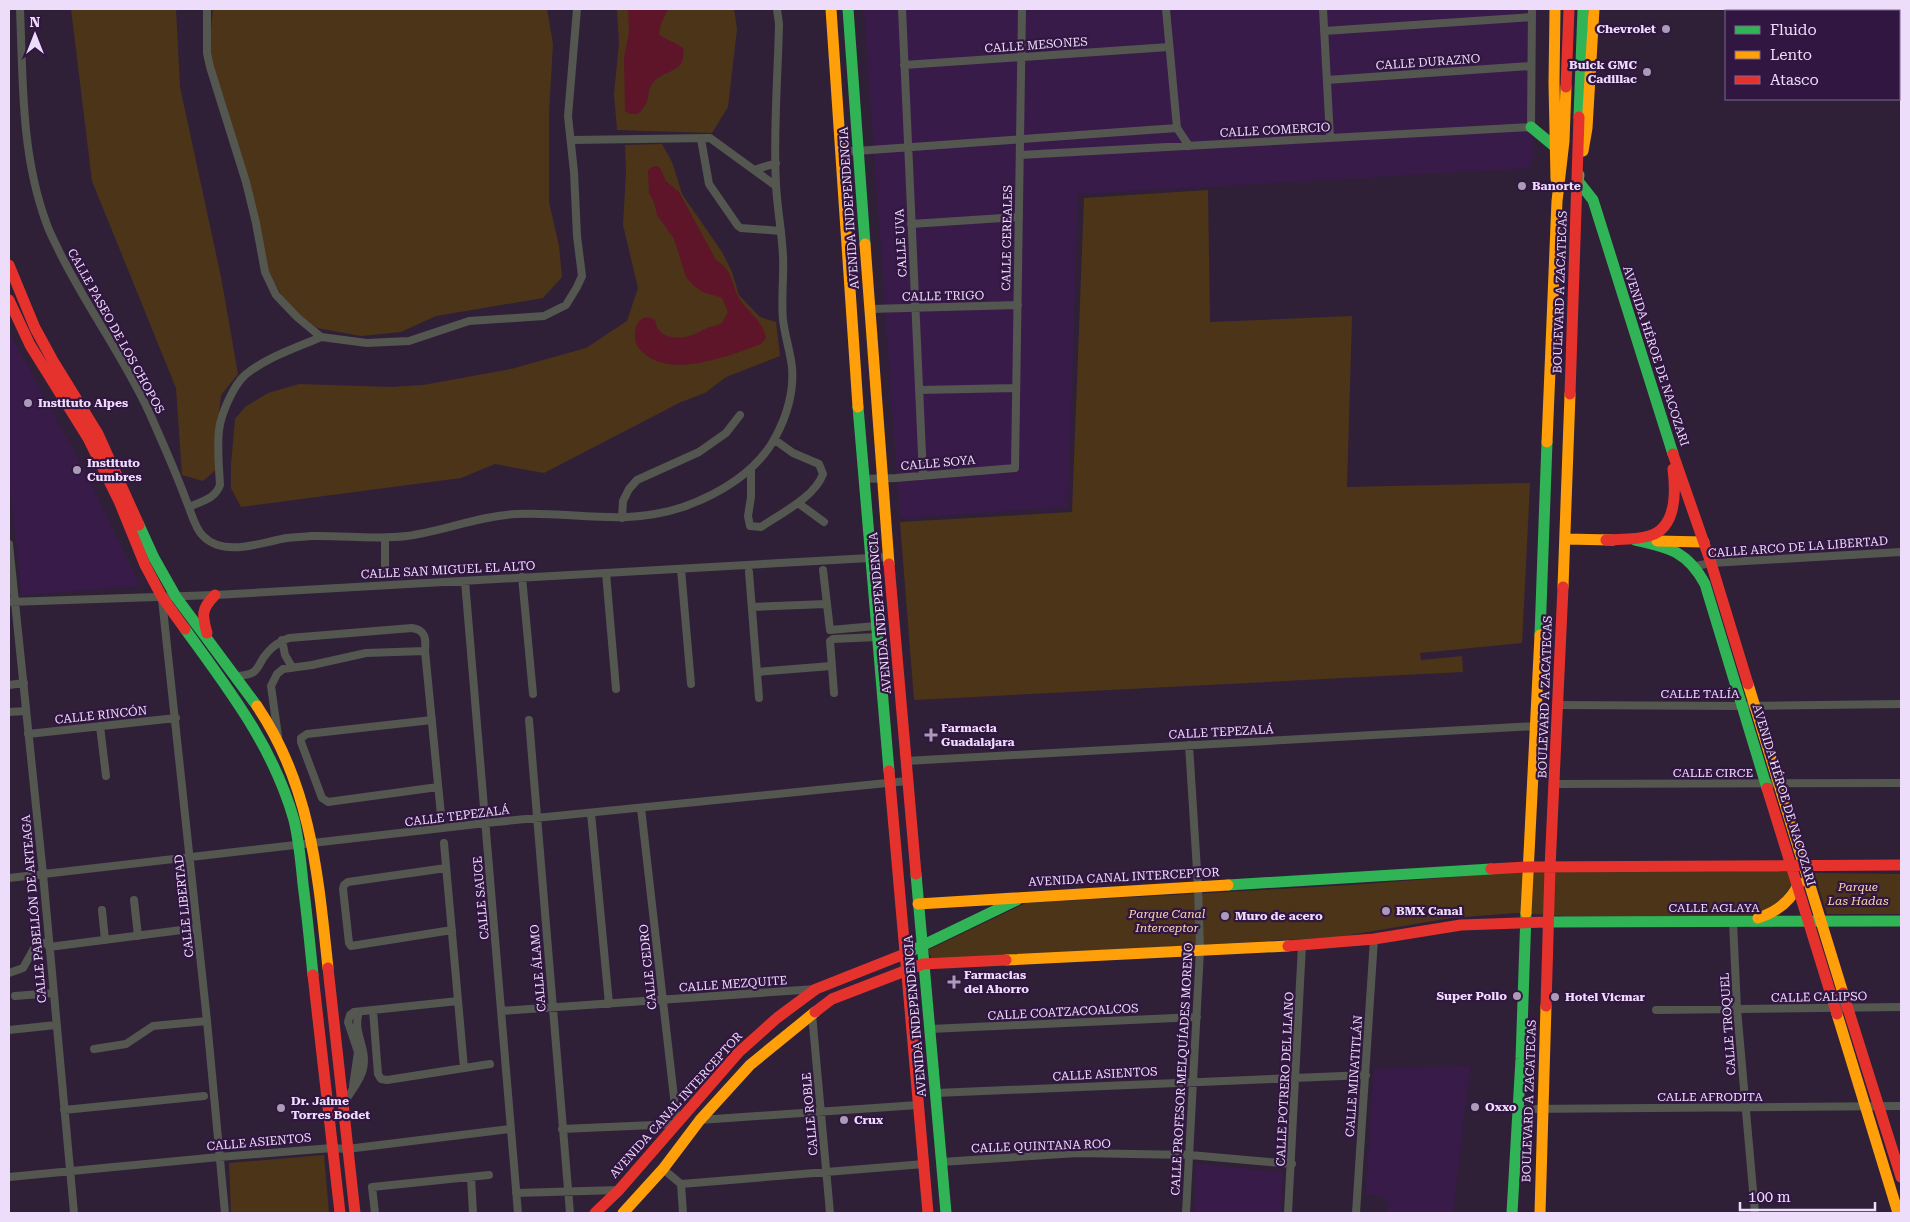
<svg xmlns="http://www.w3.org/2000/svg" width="1910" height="1222" font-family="'Roboto Serif',serif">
<rect width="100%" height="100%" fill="#2f2038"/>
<path fill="#391b4a" d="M864 9H1537L1532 168 1078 194 1068 507 900 518Z
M9 332 87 476 140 586 22 595 9 474Z
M1470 1066 1453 1213H1387L1388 1199 1366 1193 1374 1069Z
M1196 1164 1283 1172 1281 1213H1194Z"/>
<path fill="#4c3419" d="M71 9H176L180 87 221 277 238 374 221 395 217 433 218 468 203 481 182 475 176 388 92 181Z
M213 9H547L553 44 549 113V202L559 246 562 277 543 298 436 316 401 332 361 336 317 328 286 304 266 266 209 53Z
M617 9H734L737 29 728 107 712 133 617 130 614 94 619 43Z
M662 144 672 162 682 194 722 252 732 272 739 295 760 317 776 322 780 356 726 377 705 393 681 402 544 473 495 464 461 478 241 507 231 488V465L235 419 245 407 268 393 299 384 391 387 423 385 511 369 586 348 627 321 638 288 623 225 626 173 625 145Z
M1208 190 1210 322 1352 316 1347 487 1530 483 1522 643 1420 653 1421 660 1462 656 1463 672 914 700 900 522 1072 512 1084 198Z
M1790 871 1794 882 1779 902 1767 910 1740 919 1566 916 1516 913 1451 918 1338 937 932 960 928 950 1026 903 1351 885 1519 872Z
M1814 873 1901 874V914H1827Z
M324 1155 329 1213H231L229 1163Z"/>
<path fill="#5e1529" d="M628 9H668L661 24 659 34C663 39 676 42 683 48 687 75 664 68 653 83 645 93 653 100 638 114H630L625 111 624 58 629 32Z
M657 166 660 168 666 181 679 192 716 260C733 271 730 280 738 296 746 312 763 319 766 338L761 344C731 355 674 378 646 355 640 350 635 345 635 337 634 324 642 312 655 320 658 339 677 340 693 335 698 333 702 330 707 328 712 326 717 326 722 323L728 312 722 298 703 292 694 286 686 277 674 239 657 215 654 202 649 193 648 170 652 167Z"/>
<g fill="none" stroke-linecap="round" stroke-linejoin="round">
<path stroke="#535750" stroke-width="8" d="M20 9C23 80 21 154 46 222 49 232 55 242 59 251 86 306 123 356 149 412 162 441 175 470 186 500 191 511 194 527 203 536 225 558 261 542 287 538 295 537 303 537 311 536 343 535 375 540 407 536 444 531 479 516 516 514 575 511 623 527 683 507 720 494 758 471 776 436 787 415 794 390 792 367 790 351 785 336 783 320 781 299 784 277 783 256 782 232 777 208 776 184 773 131 778 77 779 24L777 9
M207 9V53L210 67 246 182 256 223 265 272 276 295 297 317 321 337 367 343 409 341 469 321 544 316 566 305 577 287 582 276 577 236 574 172 568 116 577 9
M902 9 923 476
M1166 9 1177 128 1189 146
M1323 9 1330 138
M1324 31 1532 17
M904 65 1169 47
M1327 80 1531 66
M701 139 709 184 738 226 741 228 781 231
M571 140 710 138 776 186
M842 152 1177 128
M1020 155 1531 127 1532 9
M754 170 776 163
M911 224 1019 217
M870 309 1018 305
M919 390 1016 388
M751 469V497L748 516 750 526 761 527C780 514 815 497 823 474L819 464 793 453 775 440
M863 479 896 478 1015 468 1022 9
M798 503 824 522
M189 507C202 501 215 499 220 485 219 467 217 448 219 430 221 414 233 386 245 375 267 357 296 348 321 337
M622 518 623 501 629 489 637 480 699 452 726 433 740 415
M9 544 43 874 74 1213
M1696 566 1711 563 1901 552
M681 569 691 684
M823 570 830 630 876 626
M385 571V538
M749 572 759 698
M606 573 616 689
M522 577 533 694
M465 581 518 1213
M162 599 207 1021 225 1213
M9 602 215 595 888 557
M752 607 826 604
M282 640 285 655 292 667
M757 672 831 666
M238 676C263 674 255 665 268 652 273 646 281 641 289 638L412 628C426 630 426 639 425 651L441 815
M9 685 24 683
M834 693 830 641 833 639 877 637
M1558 705 1742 706 1901 704
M9 712 26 711
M432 720 307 734 301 738V742L322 798 328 802 438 787
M529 720 570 1213
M100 726 106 776
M28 734 176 718
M278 736 271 686 277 674 283 669 312 665 366 653 425 651
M906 761 1536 726
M1555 784 1901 783
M591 813 609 1004
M444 843 464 1068
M446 868 348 882 344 885 343 889 349 943 351 946 452 930
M9 878 486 823 907 781
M134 900 138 936
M102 910 105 940
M1733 922 1737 1009 1755 1213
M49 947 197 928
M9 973 23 968 36 945 49 942
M15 996 53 993
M373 1010 378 1074 381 1079 387 1080 490 1064
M1656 1010 1901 1007
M501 1011 816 989
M812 1014 830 1213
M930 1029 1197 1017
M9 1030 56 1025
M94 1049 126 1044 153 1026 207 1021
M353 1086 358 1052 348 1022 350 1015 354 1012 458 1001
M936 1093 1366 1075
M344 1103C350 1092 361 1080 363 1069 368 1048 352 1033 359 1012
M1518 1109 1901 1106
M64 1110 204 1096
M700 1120 918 1105
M562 1129 677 1124 641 808
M941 1162 1077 1153 1190 1155 1292 1164
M663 1169 681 1184 683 1213
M9 1177 219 1157 332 1148 347 1149 510 1129
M471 1177 473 1213
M681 1184 924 1164
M516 1193 619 1190
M375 1213 372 1187 489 1175
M1186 1213 1200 950 1198 886 1189 745
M1288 1213 1302 945
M1356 1213 1374 939"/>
<path stroke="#30b455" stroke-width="11" d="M848 9 865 244
M1579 117 1583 9
M1531 127 1554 146
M1579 175 1578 181 1593 200 1673 454
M858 407 889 771
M139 525 154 558 176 597 257 706
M1635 540C1669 547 1688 552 1705 584L1767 788
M185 629C229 690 273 746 294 820 299 841 301 862 303 884 307 914 310 945 313 975
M1540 635 1547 442
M916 874 946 1213
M1228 885 1491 869
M1546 922 1901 921
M907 953 1017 900
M1512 1213 1521 1059 1526 913"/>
<path stroke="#ff9f0a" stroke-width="11" d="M831 9 858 407
M1555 9 1554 83 1556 179
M1583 151 1587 128 1594 9
M865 244 889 564
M1547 442 1557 201 1564 141 1566 87
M1565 539 1613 540
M1657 541 1704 542
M1563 587 1570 394
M1748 684 1843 993
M257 706C311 786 318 875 328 968
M918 904 1228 885
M1526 913 1540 635
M1758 918C1777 912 1791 901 1799 883
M1006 960 1288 946
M1837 1014 1898 1213
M623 1213 663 1169 700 1120 750 1065 815 1012
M1540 1213 1546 1006"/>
<path stroke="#e5322d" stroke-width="11" d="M1566 87 1569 9
M9 265 35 328 53 361 98 434 139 525
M9 300 30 345 88 438 119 501 145 565 162 597 185 629
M1570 394 1579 117
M1673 454 1711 563 1748 684
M1606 540C1620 539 1635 540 1649 536 1677 528 1676 493 1673 469
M889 564 916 874
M207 633C202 615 201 609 215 595
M889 771 928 1213
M1767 788 1837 1014
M1491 869 1528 867 1901 865
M1288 946 1374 939 1461 925 1546 922
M328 968 355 1213
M313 975 340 1213
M1843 993 1901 1177
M1546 1006 1550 868 1563 587
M815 1012 832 999 923 964 1006 960
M595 1213 619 1190 739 1052 777 1018 816 989 907 953"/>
</g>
<g fill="#ab9bb6" stroke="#321642" stroke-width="2">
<circle cx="1666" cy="29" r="5"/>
<circle cx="1647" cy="72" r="5"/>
<circle cx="1522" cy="186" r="5"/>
<circle cx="28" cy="403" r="5"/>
<circle cx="77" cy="470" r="5"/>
<path d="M928.5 727.5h5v5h5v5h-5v5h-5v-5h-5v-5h5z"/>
<circle cx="1386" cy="911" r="5"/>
<circle cx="1225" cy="916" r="5"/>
<path d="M951.5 974.5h5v5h5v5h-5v5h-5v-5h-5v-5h5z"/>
<circle cx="1517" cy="996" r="5"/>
<circle cx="1555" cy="997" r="5"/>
<circle cx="1475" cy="1107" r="5"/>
<circle cx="281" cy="1108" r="5"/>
<circle cx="844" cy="1120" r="5"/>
</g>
<g text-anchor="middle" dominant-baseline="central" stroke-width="4.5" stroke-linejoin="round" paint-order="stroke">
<g font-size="12" font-weight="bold" fill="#eeddfa" stroke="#321642" text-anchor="start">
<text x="1656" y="29" text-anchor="end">Chevrolet</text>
<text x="1637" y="65" text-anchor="end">Buick GMC<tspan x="1637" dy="14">Cadillac</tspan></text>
<text x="1532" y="186">Banorte</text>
<text x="38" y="403">Instituto Alpes</text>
<text x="87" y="463">Instituto<tspan x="87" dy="14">Cumbres</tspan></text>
<text x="941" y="728">Farmacia<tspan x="941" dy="14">Guadalajara</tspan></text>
<text x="1396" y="911">BMX Canal</text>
<text x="1235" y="916">Muro de acero</text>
<text x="964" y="975">Farmacias<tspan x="964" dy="14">del Ahorro</tspan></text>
<text x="1507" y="996" text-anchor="end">Super Pollo</text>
<text x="1565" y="997">Hotel Vicmar</text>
<text x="291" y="1101">Dr. Jaime<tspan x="291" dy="14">Torres Bodet</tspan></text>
<text x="1485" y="1107">Oxxo</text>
<text x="854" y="1120">Crux</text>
</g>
<g font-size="12" fill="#eeddfa" stroke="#321642">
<text transform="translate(1036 45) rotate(-4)">CALLE MESONES</text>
<text transform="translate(1428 62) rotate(-4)">CALLE DURAZNO</text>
<text transform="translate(1275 130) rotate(-3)">CALLE COMERCIO</text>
<text transform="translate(849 208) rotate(-94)">AVENIDA INDEPENDENCIA</text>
<text transform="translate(1007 238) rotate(-89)">CALLE CEREALES</text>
<text transform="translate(901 243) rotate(-93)">CALLE UVA</text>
<text transform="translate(1560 292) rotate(-88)">BOULEVARD A ZACATECAS</text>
<text transform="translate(943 296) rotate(-1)">CALLE TRIGO</text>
<text transform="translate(116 331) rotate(61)">CALLE PASEO DE LOS CHOPOS</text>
<text transform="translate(1656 356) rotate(72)">AVENIDA HÉROE DE NACOZARI</text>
<text transform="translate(938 463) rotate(-5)">CALLE SOYA</text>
<text transform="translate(1798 547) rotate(-4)">CALLE ARCO DE LA LIBERTAD</text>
<text transform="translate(448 570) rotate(-3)">CALLE SAN MIGUEL EL ALTO</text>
<text transform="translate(880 613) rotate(-95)">AVENIDA INDEPENDENCIA</text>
<text x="1700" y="694">CALLE TALÍA</text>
<text transform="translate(1545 697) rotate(-88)">BOULEVARD A ZACATECAS</text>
<text transform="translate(101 715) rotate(-6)">CALLE RINCÓN</text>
<text transform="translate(1221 732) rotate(-3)">CALLE TEPEZALÁ</text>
<text x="1713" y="773">CALLE CIRCE</text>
<text transform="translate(1784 795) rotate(73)">AVENIDA HÉROE DE NACOZARI</text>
<text transform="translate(457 816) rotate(-7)">CALLE TEPEZALÁ</text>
<text transform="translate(1124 877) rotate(-3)">AVENIDA CANAL INTERCEPTOR</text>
<text transform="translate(481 898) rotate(-95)">CALLE SAUCE</text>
<text transform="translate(184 906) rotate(-96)">CALLE LIBERTAD</text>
<text x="1714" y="908">CALLE AGLAYA</text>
<text transform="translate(34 909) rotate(-95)">CALLE PABELLÓN DE ARTEAGA</text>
<text transform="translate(648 967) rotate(-96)">CALLE CEDRO</text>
<text transform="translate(538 968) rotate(-95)">CALLE ÁLAMO</text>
<text transform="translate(733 984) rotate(-4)">CALLE MEZQUITE</text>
<text transform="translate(1819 997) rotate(-1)">CALLE CALIPSO</text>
<text transform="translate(1063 1012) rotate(-3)">CALLE COATZACOALCOS</text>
<text transform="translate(915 1016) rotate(-95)">AVENIDA INDEPENDENCIA</text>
<text transform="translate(1728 1024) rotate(-94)">CALLE TROQUEL</text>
<text transform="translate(1182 1069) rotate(-87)">CALLE PROFESOR MELQUÍADES MORENO</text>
<text transform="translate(1105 1074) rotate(-3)">CALLE ASIENTOS</text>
<text transform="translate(1354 1076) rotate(-86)">CALLE MINATITLÁN</text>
<text transform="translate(1285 1079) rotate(-87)">CALLE POTRERO DEL LLANO</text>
<text x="1710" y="1097">CALLE AFRODITA</text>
<text transform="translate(1529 1101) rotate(-88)">BOULEVARD A ZACATECAS</text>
<text transform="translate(676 1105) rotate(-48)">AVENIDA CANAL INTERCEPTOR</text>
<text transform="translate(810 1114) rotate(-95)">CALLE ROBLE</text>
<text transform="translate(259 1142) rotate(-5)">CALLE ASIENTOS</text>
<text transform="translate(1041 1146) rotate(-2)">CALLE QUINTANA ROO</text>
</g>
<g font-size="12" font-style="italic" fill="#fbd7ad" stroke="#321642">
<text x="1858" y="887">Parque<tspan x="1858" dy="14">Las Hadas</tspan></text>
<text x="1167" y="914">Parque Canal<tspan x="1167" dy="14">Interceptor</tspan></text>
</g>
</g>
<rect width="1910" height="1222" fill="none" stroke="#eeddfa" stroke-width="20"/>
<rect x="1725" y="10" width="175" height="90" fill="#321642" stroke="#7d668c"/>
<rect x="1735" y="26" width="25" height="8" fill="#30b455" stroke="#7d668c"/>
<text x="1770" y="35" font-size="15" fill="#eeddfa">Fluido</text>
<rect x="1735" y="51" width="25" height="8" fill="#ff9f0a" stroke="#7d668c"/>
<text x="1770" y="60" font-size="15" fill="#eeddfa">Lento</text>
<rect x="1735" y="76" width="25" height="8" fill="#e5322d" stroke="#7d668c"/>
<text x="1770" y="85" font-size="15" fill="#eeddfa">Atasco</text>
<g transform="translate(35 35)" stroke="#321642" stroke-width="4" paint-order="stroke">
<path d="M0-4L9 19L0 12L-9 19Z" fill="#eeddfa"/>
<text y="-8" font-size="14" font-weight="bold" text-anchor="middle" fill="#eeddfa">N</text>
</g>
<path d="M1740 1202v8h135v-8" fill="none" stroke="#eeddfa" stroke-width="2.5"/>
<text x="1748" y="1202" font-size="15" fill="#eeddfa" stroke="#321642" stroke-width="4" paint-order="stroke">100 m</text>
</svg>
